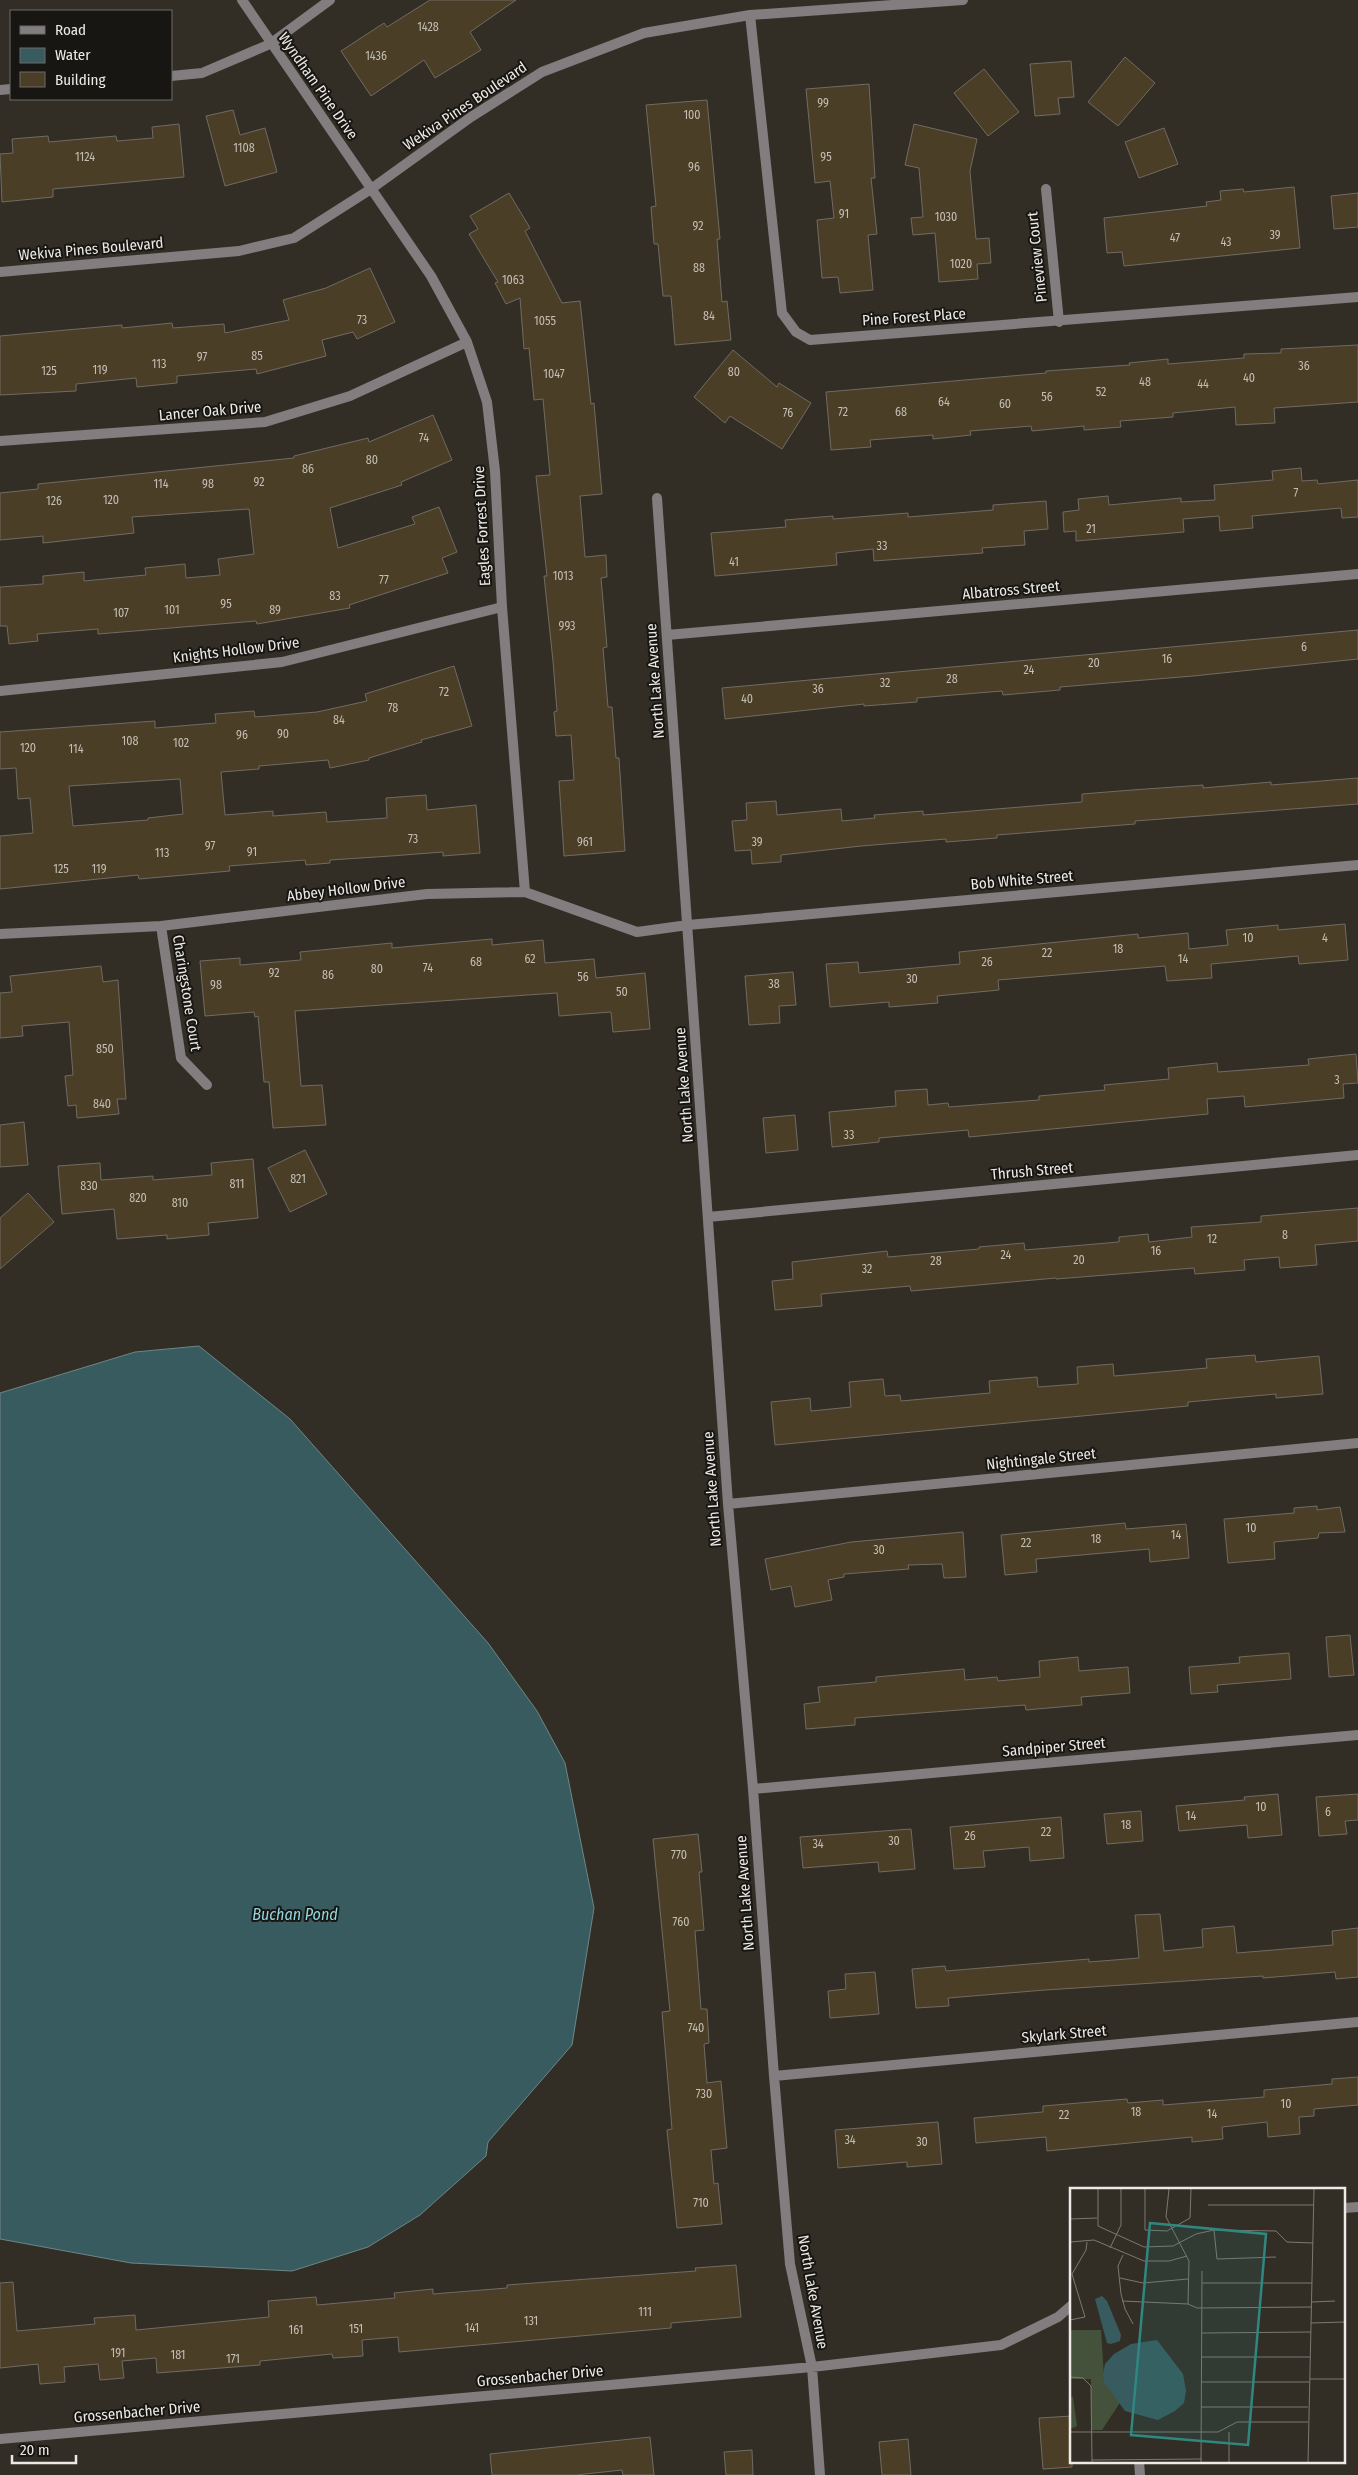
<svg xmlns="http://www.w3.org/2000/svg" width="1358" height="2475" font-family="'Fira Sans Condensed',sans-serif">
<rect width="100%" height="100%" fill="#322e26"/>
<path fill="#385b5f" stroke="#6e8687" d="M199 1346 290 1419 488 1643 537 1711 565 1763 594 1908 572 2045 488 2142 486 2156 420 2215 368 2247 292 2271 131 2263 0 2239V1393L135 1352Z"/>
<path fill="#4b3e26" stroke="#706b63" fill-rule="evenodd" d="M430 0H516L470 32 481 50 435 78 424 60 371 96 341 51 384 23 387 27Z
M1125 57 1155 83 1118 126 1088 102Z
M1071 61 1074 97 1058 98 1060 114 1035 116 1030 64Z
M984 69 1019 112 988 136 954 93Z
M869 84 875 178H871L877 234 868 235 873 290 840 293 838 277 822 278 817 220 834 218 830 181 815 183 806 89Z
M707 100 720 239H717L722 302 727 301 731 340 675 345 671 296H663L658 244H654L651 207 656 206 646 105Z
M233 110 240 135 265 128 277 172 225 186 206 116Z
M179 124 184 177 53 189V197L2 202 0 154 13 153 12 139 48 136 49 142 116 136 117 141 153 138 152 127Z
M914 124 977 139 970 171 976 239 989 238 991 263 977 264 978 279 939 282 935 233 913 235 911 218 923 217 919 168 905 165Z
M1164 128 1178 164 1139 178 1125 142Z
M1294 187 1300 248 1124 266 1122 252 1107 253 1104 218 1207 206 1206 202 1221 200 1220 191 1243 189 1244 192Z
M509 193 530 228 525 231 562 303 580 301 591 404 594 403 602 494 580 496 585 557 606 555 607 577 601 578 607 647 603 648 608 707H612L616 758H619L625 851 564 856 559 781 574 780 571 735 556 736 554 712 557 711 553 661 544 576H547L536 476 550 475 543 399 534 400 529 348 524 349 520 298 506 304 495 283 498 282 469 234 478 229 470 216Z
M1358 193V227L1334 229 1331 196Z
M370 268 395 322 357 339 353 332 322 340 326 356 257 374 256 369 177 376V383L137 387 136 378 76 384V391L0 395V336L122 325V328L172 323 173 328 224 324 225 333 289 320 283 300 326 288Z
M1358 345V402L1274 408 1275 423 1236 425 1235 407 1173 413V417L1120 421 1121 427 1084 430V426L1032 431 1031 426 970 431 971 435 933 439V435L870 440 871 447 831 450 826 392 1046 373V371L1130 365 1129 363 1168 359V364L1244 358V354L1281 353V349Z
M733 350 777 387 779 383 811 403 782 449 730 416 725 423 694 397Z
M433 415 452 460 401 482 402 485 330 508 338 548 415 524 412 517 439 507 457 552 442 558 448 573 349 605 350 608 257 624 256 621 98 634V629L37 634 38 641 9 644 7 626H0V587L43 584V576L84 572V581L146 575 145 568 185 564 186 578 220 575 218 559 254 554 249 509 132 517 134 533 43 543V536L0 540V493L38 489V484L294 458V456L368 438 369 442Z
M1301 468 1302 481 1317 480 1318 484 1358 480V517L1342 518 1341 508 1252 516 1253 528 1220 531 1219 516 1183 519 1184 532 1076 541V531L1064 532 1063 512 1079 510 1078 499 1108 496 1109 505 1181 498V502L1215 500 1214 485 1273 480 1272 471Z
M1046 501 1048 529 1024 531 1025 545 982 548 983 553 874 561 873 549 836 553 837 565 715 576 711 533 786 527 785 520 833 516V519L908 513V517L993 510V505Z
M1358 630V659L1193 676 1060 687V690L1003 695 1002 691 917 698V702L864 706V704L725 719 722 688Z
M454 666 472 726 421 740 422 742 369 758V760L330 768 328 760 259 766V769L221 772 225 815 273 811V816L326 812 327 822 387 818 386 798 426 795 427 810 476 805 480 853 443 856V852L391 856 330 860V863L306 865 305 860 229 866 230 871 139 879 138 875 0 889V836L33 833 30 798 18 799 16 768 0 769V732L155 721V728L216 723 215 714 254 711 255 717 317 712 367 701 365 694ZM180 779 183 814 148 818V820L73 826 69 786Z
M1358 778V804L1135 821V824L997 835V838L946 842V839L861 846 781 855V862L752 864 751 850 735 851 732 821 747 820 746 803 776 801 777 815 841 809 842 821 875 818 874 815 923 811V815L1082 802V794L1132 790 1203 785V788L1271 782V785Z
M1345 924 1348 960 1299 964 1298 956 1211 964 1212 978 1167 981 1165 966 998 980 999 990 937 996 938 1003 889 1007V1002L830 1007 826 964 858 962 859 973 960 964 959 952 1138 934V938L1188 933 1189 949 1228 945 1226 930 1278 925V930Z
M492 939V945L543 940 545 963 594 959 596 978 645 973 650 1029 613 1032 611 1012 559 1016 557 993 295 1011 301 1086 322 1085 326 1125 273 1128 269 1082H264L258 1016 255 1017 254 1012 205 1016 200 961 240 958V965L301 960 300 952 392 943V948Z
M101 966 103 982 118 980 126 1099H117L119 1114 77 1118 76 1105 68 1106 65 1076 73 1075 69 1022 22 1026 23 1036 0 1038V993L12 992 10 976Z
M793 972 796 1005 779 1006 780 1023 749 1025 745 976Z
M1356 1054 1358 1083 1343 1084 1344 1098 1245 1107 1244 1096 1207 1099 1208 1114 969 1137 968 1130 879 1138V1142L832 1147 829 1112 896 1106 895 1091 927 1089 928 1105 948 1103 949 1107 1039 1100V1096L1105 1090 1104 1085 1169 1079 1168 1068 1217 1063 1218 1072 1309 1065 1308 1059Z
M795 1115 798 1150 766 1153 763 1118Z
M24 1122 28 1165 0 1167V1125Z
M305 1150 327 1194 290 1212 268 1168Z
M253 1159 258 1218 208 1223 209 1235 167 1239V1235L117 1239 114 1209 62 1214 58 1166 100 1163 101 1180 153 1176V1180L212 1175 211 1163Z
M28 1193 54 1222 0 1269V1218Z
M1358 1208V1241L1315 1245 1317 1265 1280 1268 1279 1257 1244 1260 1245 1270 1195 1274 1194 1268 1056 1279V1278L911 1291 910 1286 821 1294 822 1306 775 1310 772 1281 793 1279 792 1262 887 1251 888 1257 979 1249V1247L1024 1243 1025 1250 1119 1242V1237L1148 1234 1149 1242 1192 1237 1191 1227 1261 1222V1216Z
M1255 1355 1256 1362 1319 1356 1323 1394 1276 1398V1394L1188 1402V1406L775 1445 771 1402 810 1398 811 1411 851 1407 849 1382 883 1379 885 1396 900 1395 901 1401 990 1393 989 1381 1037 1377 1038 1387 1078 1384 1077 1367 1113 1364 1114 1376 1207 1368 1206 1359Z
M1317 1506V1510L1340 1507 1345 1532 1319 1533 1318 1538 1274 1542 1275 1559 1228 1563 1224 1519 1294 1513V1508Z
M1125 1523 1126 1529 1186 1524 1189 1558 1150 1562 1149 1549 1036 1559 1037 1572 1005 1575 1001 1535Z
M963 1532 966 1577 944 1578 942 1564 908 1565 909 1569 844 1574V1577L828 1580 832 1600 795 1607 791 1586 771 1590 765 1559 851 1542Z
M1350 1635 1354 1675 1329 1677 1326 1637Z
M1289 1653 1291 1679 1217 1685 1218 1692 1191 1694 1189 1667 1240 1663 1239 1657Z
M1078 1657 1079 1671 1128 1667 1130 1693 1081 1697 1082 1705 1026 1710 1025 1705 855 1718V1725L806 1729 804 1704 820 1702 818 1687 876 1682V1677L964 1669 965 1680 997 1677 998 1681 1040 1677 1039 1661Z
M1278 1794 1282 1835 1248 1838 1247 1825 1179 1831 1176 1806 1245 1800 1244 1797Z
M1358 1794V1820L1345 1821 1347 1834 1319 1836 1316 1797Z
M1141 1811 1143 1841 1107 1844 1104 1814Z
M1061 1817 1064 1858 1030 1861 1029 1847 983 1851 985 1867 954 1869 950 1827Z
M911 1829 915 1869 879 1872 878 1862 803 1868 800 1837Z
M698 1834 702 1872H699L704 1930 695 1931 701 2009H707L709 2043 704 2044 707 2083 721 2081 727 2148 711 2150 714 2184 718 2183 722 2224 677 2228 667 2130 672 2129 662 2012 670 2011 653 1839Z
M1160 1914 1164 1951 1203 1947 1202 1929 1234 1926 1237 1953 1333 1945 1332 1931 1358 1928V1977L1336 1979 1335 1972 1263 1978V1976L1045 1990 948 1998 949 2006 916 2008 912 1969 945 1966 946 1971 1089 1959V1962L1139 1958 1135 1915Z
M875 1972 879 2014 830 2018 828 1991 846 1989 845 1974Z
M1358 2077V2105L1314 2109V2116L1299 2117 1300 2134 1268 2137 1267 2122 1222 2127 1223 2139 1192 2142V2137L1047 2151 1046 2137 976 2143 974 2118 1043 2112V2106L1127 2099 1128 2103 1163 2100V2105L1264 2097V2090L1332 2084V2079Z
M938 2122 942 2164 907 2167V2162L838 2168 835 2130Z
M736 2265 741 2317 671 2323V2328L399 2352 398 2337 362 2340 363 2356 333 2358 332 2354 260 2361V2365L157 2373 156 2358 122 2361 124 2378 100 2380 98 2364 64 2367 65 2382 40 2384 38 2364 0 2368V2283L13 2282 17 2331 95 2324 94 2318 135 2315 136 2330 269 2317 268 2301 316 2297 317 2305 395 2298 394 2293 433 2289V2294L507 2288V2285L696 2271 695 2268Z
M1072 2416V2467L1043 2469 1039 2418Z
M650 2437 654 2475H623L622 2470 576 2475H492L490 2454Z
M908 2439 911 2475H882L879 2442Z
M752 2450 753 2475H726L724 2452Z"/>
<g fill="none" stroke-linecap="round" stroke-linejoin="round">
<path stroke="#827d7e" stroke-width="10" d="M242 0 431 276 467 342 487 402 495 471 502 607 525 892
M750 15 782 313 796 332 810 340 1358 297
M171 76 202 73 270 44 330 0
M0 90 11 89
M1046 189 1059 322
M0 272 239 251 294 238 371 189 471 117 542 72 644 33 750 15 963 0
M0 441 265 422 350 396 467 342
M657 498 728 1504 753 1789 774 2076 790 2264 812 2367 820 2475
M667 635 1358 574
M0 691 282 662 502 607
M161 926 181 1058 207 1085
M0 934 161 926 427 894 525 892 637 932 688 925 1358 865
M708 1217 1358 1155
M728 1504 1358 1443
M753 1789 1358 1735
M774 2076 1358 2022
M1344 2208 1358 2207
M0 2439 812 2367 1001 2345 1058 2317 1072 2305
M1139 2461 1140 2475"/>
</g>
<g text-anchor="middle" dominant-baseline="central" stroke-width="4" stroke-linejoin="round" paint-order="stroke">
<g font-size="12" fill="#c4bfb5">
<text x="428" y="27">1428</text>
<text x="376" y="56">1436</text>
<text x="823" y="103">99</text>
<text x="692" y="115">100</text>
<text x="244" y="148">1108</text>
<text x="85" y="157">1124</text>
<text x="826" y="157">95</text>
<text x="694" y="167">96</text>
<text x="844" y="214">91</text>
<text x="946" y="217">1030</text>
<text x="698" y="226">92</text>
<text x="1275" y="235">39</text>
<text x="1175" y="238">47</text>
<text x="1226" y="242">43</text>
<text x="961" y="264">1020</text>
<text x="699" y="268">88</text>
<text x="513" y="280">1063</text>
<text x="709" y="316">84</text>
<text x="362" y="320">73</text>
<text x="545" y="321">1055</text>
<text x="257" y="356">85</text>
<text x="202" y="357">97</text>
<text x="159" y="364">113</text>
<text x="1304" y="366">36</text>
<text x="100" y="370">119</text>
<text x="49" y="371">125</text>
<text x="734" y="372">80</text>
<text x="554" y="374">1047</text>
<text x="1249" y="378">40</text>
<text x="1145" y="382">48</text>
<text x="1203" y="384">44</text>
<text x="1101" y="392">52</text>
<text x="1047" y="397">56</text>
<text x="944" y="402">64</text>
<text x="1005" y="404">60</text>
<text x="843" y="412">72</text>
<text x="901" y="412">68</text>
<text x="788" y="413">76</text>
<text x="424" y="438">74</text>
<text x="372" y="460">80</text>
<text x="308" y="469">86</text>
<text x="259" y="482">92</text>
<text x="161" y="484">114</text>
<text x="208" y="484">98</text>
<text x="1296" y="493">7</text>
<text x="111" y="500">120</text>
<text x="54" y="501">126</text>
<text x="1091" y="529">21</text>
<text x="882" y="546">33</text>
<text x="734" y="562">41</text>
<text x="563" y="576">1013</text>
<text x="384" y="580">77</text>
<text x="335" y="596">83</text>
<text x="226" y="604">95</text>
<text x="172" y="610">101</text>
<text x="275" y="610">89</text>
<text x="121" y="613">107</text>
<text x="567" y="626">993</text>
<text x="1304" y="647">6</text>
<text x="1167" y="659">16</text>
<text x="1094" y="663">20</text>
<text x="1029" y="670">24</text>
<text x="952" y="679">28</text>
<text x="885" y="683">32</text>
<text x="818" y="689">36</text>
<text x="444" y="692">72</text>
<text x="747" y="699">40</text>
<text x="393" y="708">78</text>
<text x="339" y="720">84</text>
<text x="283" y="734">90</text>
<text x="242" y="735">96</text>
<text x="130" y="741">108</text>
<text x="181" y="743">102</text>
<text x="28" y="748">120</text>
<text x="76" y="749">114</text>
<text x="413" y="839">73</text>
<text x="585" y="842">961</text>
<text x="757" y="842">39</text>
<text x="210" y="846">97</text>
<text x="252" y="852">91</text>
<text x="162" y="853">113</text>
<text x="61" y="869">125</text>
<text x="99" y="869">119</text>
<text x="1248" y="938">10</text>
<text x="1325" y="938">4</text>
<text x="1118" y="949">18</text>
<text x="1047" y="953">22</text>
<text x="530" y="959">62</text>
<text x="1183" y="959">14</text>
<text x="476" y="962">68</text>
<text x="987" y="962">26</text>
<text x="428" y="968">74</text>
<text x="377" y="969">80</text>
<text x="274" y="973">92</text>
<text x="328" y="975">86</text>
<text x="583" y="977">56</text>
<text x="912" y="979">30</text>
<text x="774" y="984">38</text>
<text x="216" y="985">98</text>
<text x="622" y="992">50</text>
<text x="105" y="1049">850</text>
<text x="1337" y="1080">3</text>
<text x="102" y="1104">840</text>
<text x="849" y="1135">33</text>
<text x="298" y="1179">821</text>
<text x="237" y="1184">811</text>
<text x="89" y="1186">830</text>
<text x="138" y="1198">820</text>
<text x="180" y="1203">810</text>
<text x="1285" y="1235">8</text>
<text x="1212" y="1239">12</text>
<text x="1156" y="1251">16</text>
<text x="1006" y="1255">24</text>
<text x="1079" y="1260">20</text>
<text x="936" y="1261">28</text>
<text x="867" y="1269">32</text>
<text x="1251" y="1528">10</text>
<text x="1176" y="1535">14</text>
<text x="1096" y="1539">18</text>
<text x="1026" y="1543">22</text>
<text x="879" y="1550">30</text>
<text x="1261" y="1807">10</text>
<text x="1328" y="1812">6</text>
<text x="1191" y="1816">14</text>
<text x="1126" y="1825">18</text>
<text x="1046" y="1832">22</text>
<text x="970" y="1836">26</text>
<text x="894" y="1841">30</text>
<text x="818" y="1844">34</text>
<text x="679" y="1855">770</text>
<text x="681" y="1922">760</text>
<text x="696" y="2028">740</text>
<text x="704" y="2094">730</text>
<text x="1286" y="2104">10</text>
<text x="1136" y="2112">18</text>
<text x="1212" y="2114">14</text>
<text x="1064" y="2115">22</text>
<text x="850" y="2140">34</text>
<text x="922" y="2142">30</text>
<text x="701" y="2203">710</text>
<text x="645" y="2312">111</text>
<text x="531" y="2321">131</text>
<text x="472" y="2328">141</text>
<text x="356" y="2329">151</text>
<text x="296" y="2330">161</text>
<text x="118" y="2353">191</text>
<text x="178" y="2355">181</text>
<text x="233" y="2359">171</text>
</g>
<g font-size="15" fill="#edeae5" stroke="#181613">
<text transform="translate(318 86) rotate(55)">Wyndham Pine Drive</text>
<text transform="translate(465 106) rotate(-34)">Wekiva Pines Boulevard</text>
<text transform="translate(91 249) rotate(-5)">Wekiva Pines Boulevard</text>
<text transform="translate(1037 257) rotate(-96)">Pineview Court</text>
<text transform="translate(914 317) rotate(-4)">Pine Forest Place</text>
<text transform="translate(210 411) rotate(-5)">Lancer Oak Drive</text>
<text transform="translate(482 526) rotate(-93)">Eagles Forrest Drive</text>
<text transform="translate(1011 590) rotate(-5)">Albatross Street</text>
<text transform="translate(236 650) rotate(-7)">Knights Hollow Drive</text>
<text transform="translate(655 681) rotate(-94)">North Lake Avenue</text>
<text transform="translate(1022 880) rotate(-5)">Bob White Street</text>
<text transform="translate(346 889) rotate(-7)">Abbey Hollow Drive</text>
<text transform="translate(187 993) rotate(81)">Charingstone Court</text>
<text transform="translate(684 1085) rotate(-94)">North Lake Avenue</text>
<text transform="translate(1032 1171) rotate(-5)">Thrush Street</text>
<text transform="translate(1041 1459) rotate(-6)">Nightingale Street</text>
<text transform="translate(712 1489) rotate(-94)">North Lake Avenue</text>
<text transform="translate(1054 1747) rotate(-5)">Sandpiper Street</text>
<text transform="translate(745 1893) rotate(-94)">North Lake Avenue</text>
<text transform="translate(1064 2034) rotate(-5)">Skylark Street</text>
<text transform="translate(813 2292) rotate(80)">North Lake Avenue</text>
<text transform="translate(540 2376) rotate(-5)">Grossenbacher Drive</text>
<text transform="translate(137 2412) rotate(-5)">Grossenbacher Drive</text>
</g>
<g font-size="16" font-style="italic" fill="#91d7e0" stroke="#181613">
<text x="295" y="1914">Buchan Pond</text>
</g>
</g>
<g transform="translate(1070 2188)">
<rect width="275" height="275" fill="#322e26"/>
<path d="M0 142H31L34 189 55 207 32 242H21V191H0ZM0 209H3L7 238 3 240H0Z" fill="#45523b"/>
<path d="M32 108 37 113 51 147 50 153 41 156 37 155 25 111ZM87 152 113 186 116 203 114 215 105 223 88 232 55 223 34 194 33 186 35 176 44 166 61 156Z" fill="#385b5f"/>
<path fill="none" stroke="#7d7972" stroke-width="1" d="M28 1V38L74 59 103 58 126 46 144 42 206 43 217 54 243 55M75 1V42L97 43 120 30 121 1M99 1 96 29 119 73 118 116M138 17H244M0 31 27 30M144 42 147 71 206 69M0 54 24 52 74 73H99L117 68M40 60 51 37V1M53 67 48 78 51 106 55 121 63 136M50 90 73 95 118 91M132 95H242M52 113 118 116 127 120 242 119M242 114 265 113M0 132 15 129 2 86 16 62 17 54M241 135 275 134M132 145 241 144M131 169H240M0 189 13 190 21 198 22 274M240 191H275M131 194H239M131 219H238M0 244H148L167 234H238M22 272 132 271M131 274 132 83M159 274V244M238 274 244 1"/>
<path fill="#308780" fill-opacity="0.15" stroke="#308780" stroke-width="2.5" d="M80 35 196 46 178 257 61 247Z"/>
<rect width="275" height="275" fill="none" stroke="#edeae5" stroke-width="2.5"/>
</g>
<rect x="10" y="10" width="162" height="90" fill="#181613" stroke="#6d6b67"/>
<rect x="20" y="26" width="25" height="8" fill="#827d7e" stroke="#6d6b67"/>
<text x="55" y="35" font-size="15" fill="#edeae5">Road</text>
<rect x="20" y="48" width="25" height="15" fill="#385b5f" stroke="#6d6b67"/>
<text x="55" y="60" font-size="15" fill="#edeae5">Water</text>
<rect x="20" y="72" width="25" height="15" fill="#4b3e26" stroke="#6d6b67"/>
<text x="55" y="85" font-size="15" fill="#edeae5">Building</text>
<path d="M12 2455v8h64v-8" fill="none" stroke="#edeae5" stroke-width="2.5"/>
<text x="20" y="2455" font-size="15" fill="#edeae5" stroke="#181613" stroke-width="4" paint-order="stroke">20 m</text>
</svg>
